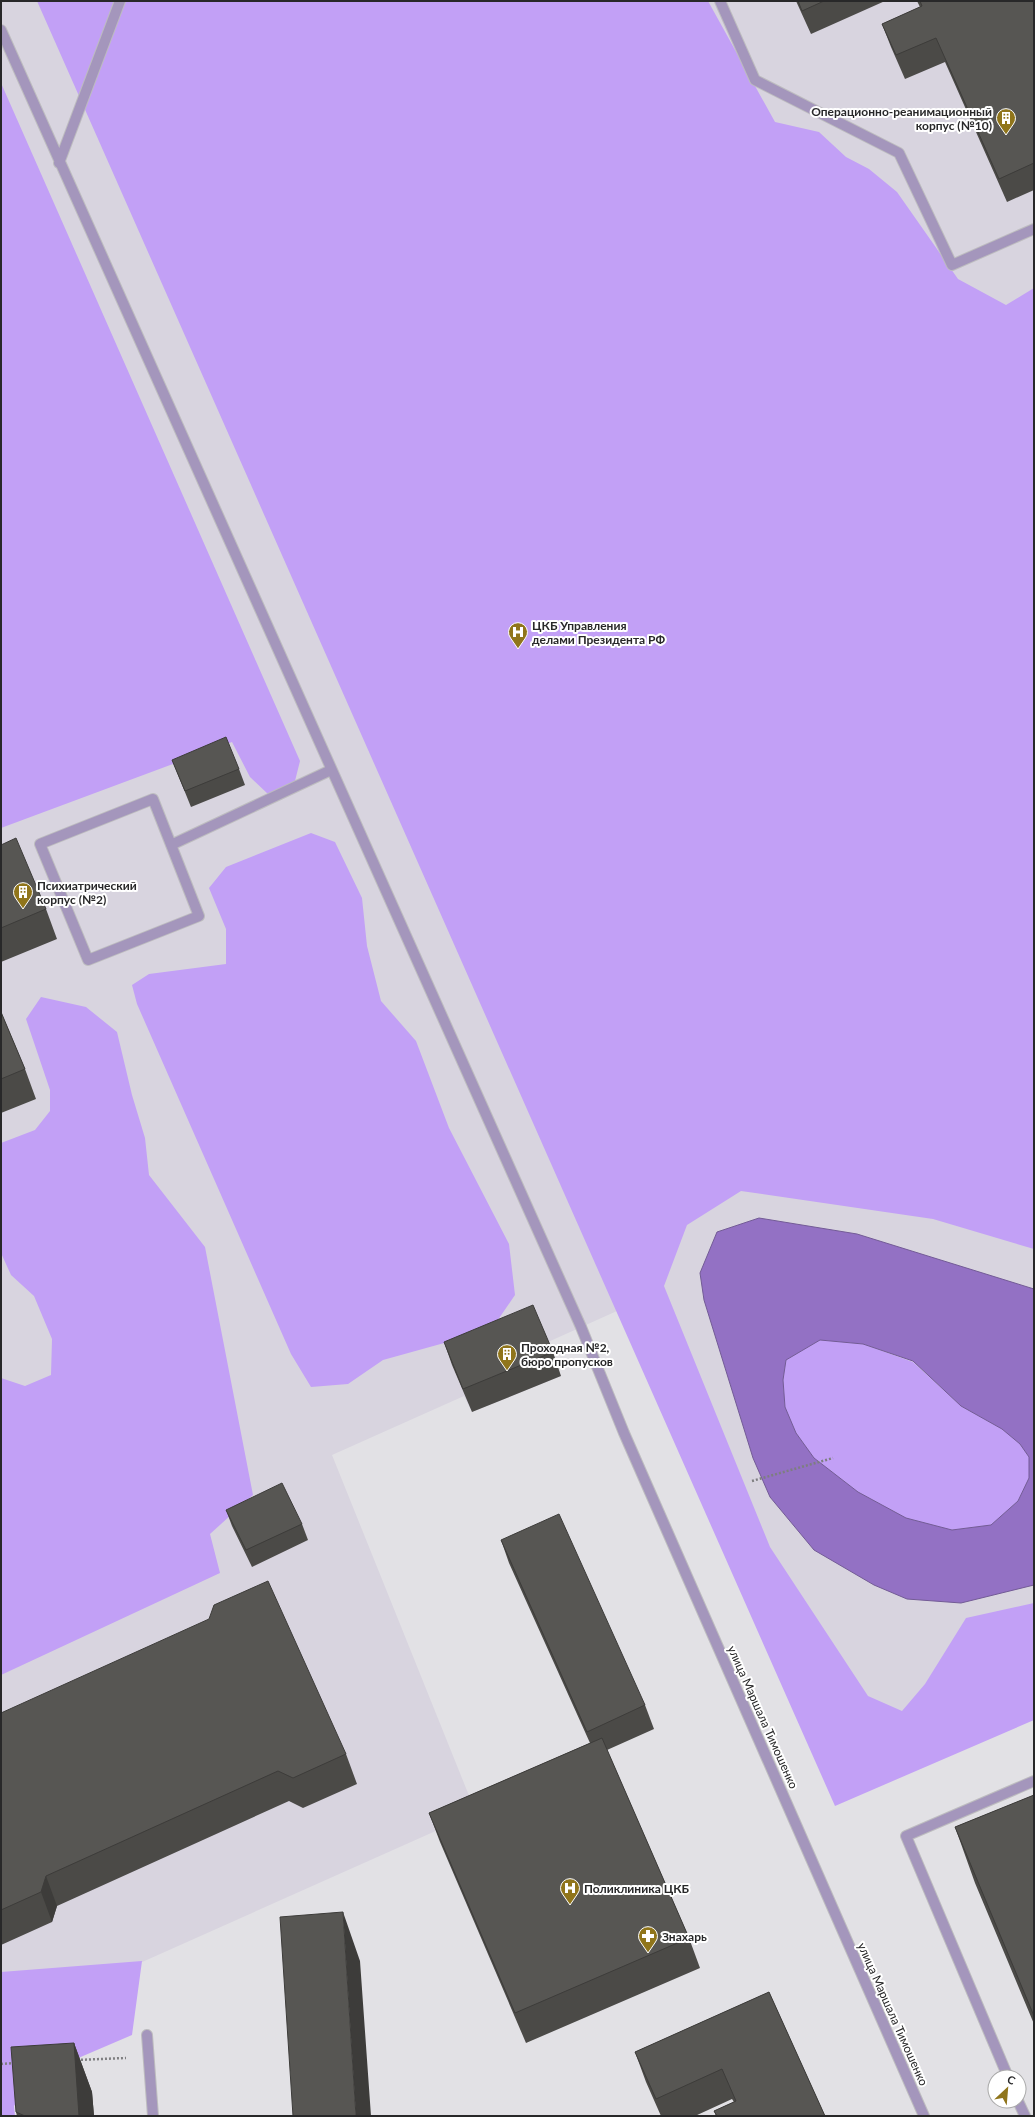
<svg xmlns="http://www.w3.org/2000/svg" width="1035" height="2117" font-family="Lato,sans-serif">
<rect width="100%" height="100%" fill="#e2e1e5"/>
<path fill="#d8d4df" d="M1 1H1034V1691L862 1759 648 1297 548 1342 561 1376 472 1412 464 1396 332 1455 476 1813 1 2025Z"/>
<path fill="#c2a0f6" d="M37 1H708L775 122 819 132 846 157 869 169 897 192 958 279 1006 305 1034 288V1249L933 1219 741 1191 687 1225 664 1286 770 1547 868 1696 902 1711 925 1684 966 1618 1034 1603V1720L835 1806Z
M1 83 300 761 295 781 269 795 250 777 232 742 1 828Z
M311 833 335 842 362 898 367 946 381 1001 416 1041 449 1128 509 1244 515 1295 491 1330 383 1360 348 1384 311 1387 291 1354 137 1004 132 985 149 974 226 964V929L209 888 226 867Z
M41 997 86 1007 117 1032 132 1095 145 1138 149 1175 205 1247 253 1495 210 1534 220 1573 1 1675V1378L25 1386 51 1375 52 1339 34 1296 11 1275 1 1253V1143L35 1130 50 1111V1090L26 1019Z
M820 1340 863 1344 913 1362 961 1406 1002 1429 1020 1444 1029 1457V1478L1018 1501 991 1525 952 1530 906 1518 858 1492 814 1458 796 1433 785 1407 783 1380 786 1360Z
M142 1961 132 2035 41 2074 14 2106 15 2116H1V1972Z"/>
<path fill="#9371c4" stroke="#735b96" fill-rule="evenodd" d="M759 1218 857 1234 1034 1289V1585L961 1603 907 1599 874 1585 814 1550 770 1497 753 1458 704 1300 700 1273 717 1232ZM820 1340 863 1344 913 1361 961 1406 1002 1429 1020 1444 1029 1457V1478L1018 1501 991 1525 952 1530 906 1518 858 1492 814 1458 796 1433 785 1407 783 1380 786 1360Z"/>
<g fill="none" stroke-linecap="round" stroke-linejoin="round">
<g stroke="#bdbcbf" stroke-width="12">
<path id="service" d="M720 1 755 80 899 153 952 265 1034 229
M1 30 581 1327 624 1433 924 2116
M59 163 120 1
M153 799 199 916 88 960 40 844Z
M171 845 331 770
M147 2035 153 2116
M1008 2077 906 1836 1034 1781
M1018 2101 1025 2116"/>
</g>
<path stroke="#7e7e80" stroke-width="2.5" stroke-dasharray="2 2" stroke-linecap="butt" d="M752 1481 833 1458
M77 2060 126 2058
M1 2064 14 2063"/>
<use href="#service" stroke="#a496bc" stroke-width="10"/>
</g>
<path fill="#4b4a47" d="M796 1H885L811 34Z
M917 1H1034V190L1007 202 945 62 905 79 891 47 882 24 920 7Z
M172 760 239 769 245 785 191 807Z
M1 845 46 909 57 939 1 962Z
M1 1012 25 1069 36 1099 1 1113Z
M444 1342 553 1352 561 1376 472 1412 452 1365Z
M226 1510 302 1524 308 1540 252 1567 232 1526Z
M501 1540 645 1705 654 1729 607 1750 689 1938 700 1968 526 2043 440 1842 429 1813 590 1743 509 1563Z
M1 1713 346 1754 357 1784 303 1808 289 1801 57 1906 52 1922 1 1945Z
M1034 1795V2024L975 1883 955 1827Z
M769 1992 825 2116H716L714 2111 734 2102 732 2099 695 2116H661L646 2082 635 2052Z
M74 2043 92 2092 94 2116H17L16 2112Z"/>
<path fill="#3d3c3a" d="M46 1876 57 1906 52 1922 41 1892Z
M343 1912 360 1961 371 2116H356Z
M74 2043 92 2092 94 2116H79Z"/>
<path fill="#575653" stroke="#3d3c3a" d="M798 1H824L802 11Z
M920 1H1034V163L999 179 936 38 896 55 882 24 922 6Z
M226 737 239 769 185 791 172 760Z
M16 838 46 909 1 928V845Z
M1 1012 25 1069 1 1079Z
M533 1305 553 1352 463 1389 444 1342Z
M282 1483 302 1524 246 1550 226 1510Z
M559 1514 645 1705 587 1732 501 1540Z
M268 1581 346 1754 293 1778 278 1771 46 1876 41 1892 1 1910V1713L209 1619 214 1605Z
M602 1738 689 1938 515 2013 429 1813Z
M1034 1795V2016L955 1827Z
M343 1912 356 2116H293L280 1917Z
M769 1992 825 2116H717L714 2111 736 2101 722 2069 656 2099 635 2052Z
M74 2043 79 2116H25L16 2112 11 2047Z"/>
<defs>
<g id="building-pin" transform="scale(1)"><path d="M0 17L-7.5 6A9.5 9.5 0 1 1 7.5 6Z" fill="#90751b" stroke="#fff"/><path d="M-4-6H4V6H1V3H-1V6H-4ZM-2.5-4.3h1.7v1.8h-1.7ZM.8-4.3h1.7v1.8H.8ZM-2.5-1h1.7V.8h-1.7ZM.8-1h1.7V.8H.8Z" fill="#fff"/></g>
<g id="hospital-pin" transform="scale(1)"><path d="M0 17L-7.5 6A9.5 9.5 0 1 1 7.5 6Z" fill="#90751b" stroke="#fff"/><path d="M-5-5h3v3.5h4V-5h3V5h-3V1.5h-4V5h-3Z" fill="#fff"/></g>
<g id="pharmacy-pin" transform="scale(1)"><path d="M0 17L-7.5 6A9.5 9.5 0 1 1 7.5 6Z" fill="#90751b" stroke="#fff"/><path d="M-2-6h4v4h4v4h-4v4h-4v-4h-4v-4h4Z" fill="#fff"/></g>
</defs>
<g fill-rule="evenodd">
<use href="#building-pin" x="1006" y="118"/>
<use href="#hospital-pin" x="518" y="632"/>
<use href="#building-pin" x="23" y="892"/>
<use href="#building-pin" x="507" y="1354"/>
<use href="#hospital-pin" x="570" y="1888"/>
<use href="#pharmacy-pin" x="648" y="1936"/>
</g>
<g text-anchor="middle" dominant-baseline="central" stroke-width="4" stroke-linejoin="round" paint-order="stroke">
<g font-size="12" font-weight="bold" fill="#282829" stroke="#fff" text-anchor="start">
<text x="992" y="111" text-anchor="end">Операционно-реанимационный<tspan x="992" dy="14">корпус (№10)</tspan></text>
<text x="532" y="625">ЦКБ Управления<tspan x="532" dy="14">делами Президента РФ</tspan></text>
<text x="37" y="885">Психиатрический<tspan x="37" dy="14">корпус (№2)</tspan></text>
<text x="521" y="1347">Проходная №2,<tspan x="521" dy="14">бюро пропусков</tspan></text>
<text x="584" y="1888">Поликлиника ЦКБ</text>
<text x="662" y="1936">Знахарь</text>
</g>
<g font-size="12" fill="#282829" stroke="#fff">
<text transform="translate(763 1717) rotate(66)">улица Маршала Тимошенко</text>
<text transform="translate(893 2014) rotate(66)">улица Маршала Тимошенко</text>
</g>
</g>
<rect width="1035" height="2117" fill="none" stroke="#282829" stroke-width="4"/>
<g transform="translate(1007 2089) rotate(26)"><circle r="19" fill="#ffffff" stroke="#a9a9a9"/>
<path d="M0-3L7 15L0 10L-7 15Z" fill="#90751b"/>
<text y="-6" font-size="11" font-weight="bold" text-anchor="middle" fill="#282829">С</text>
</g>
</svg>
